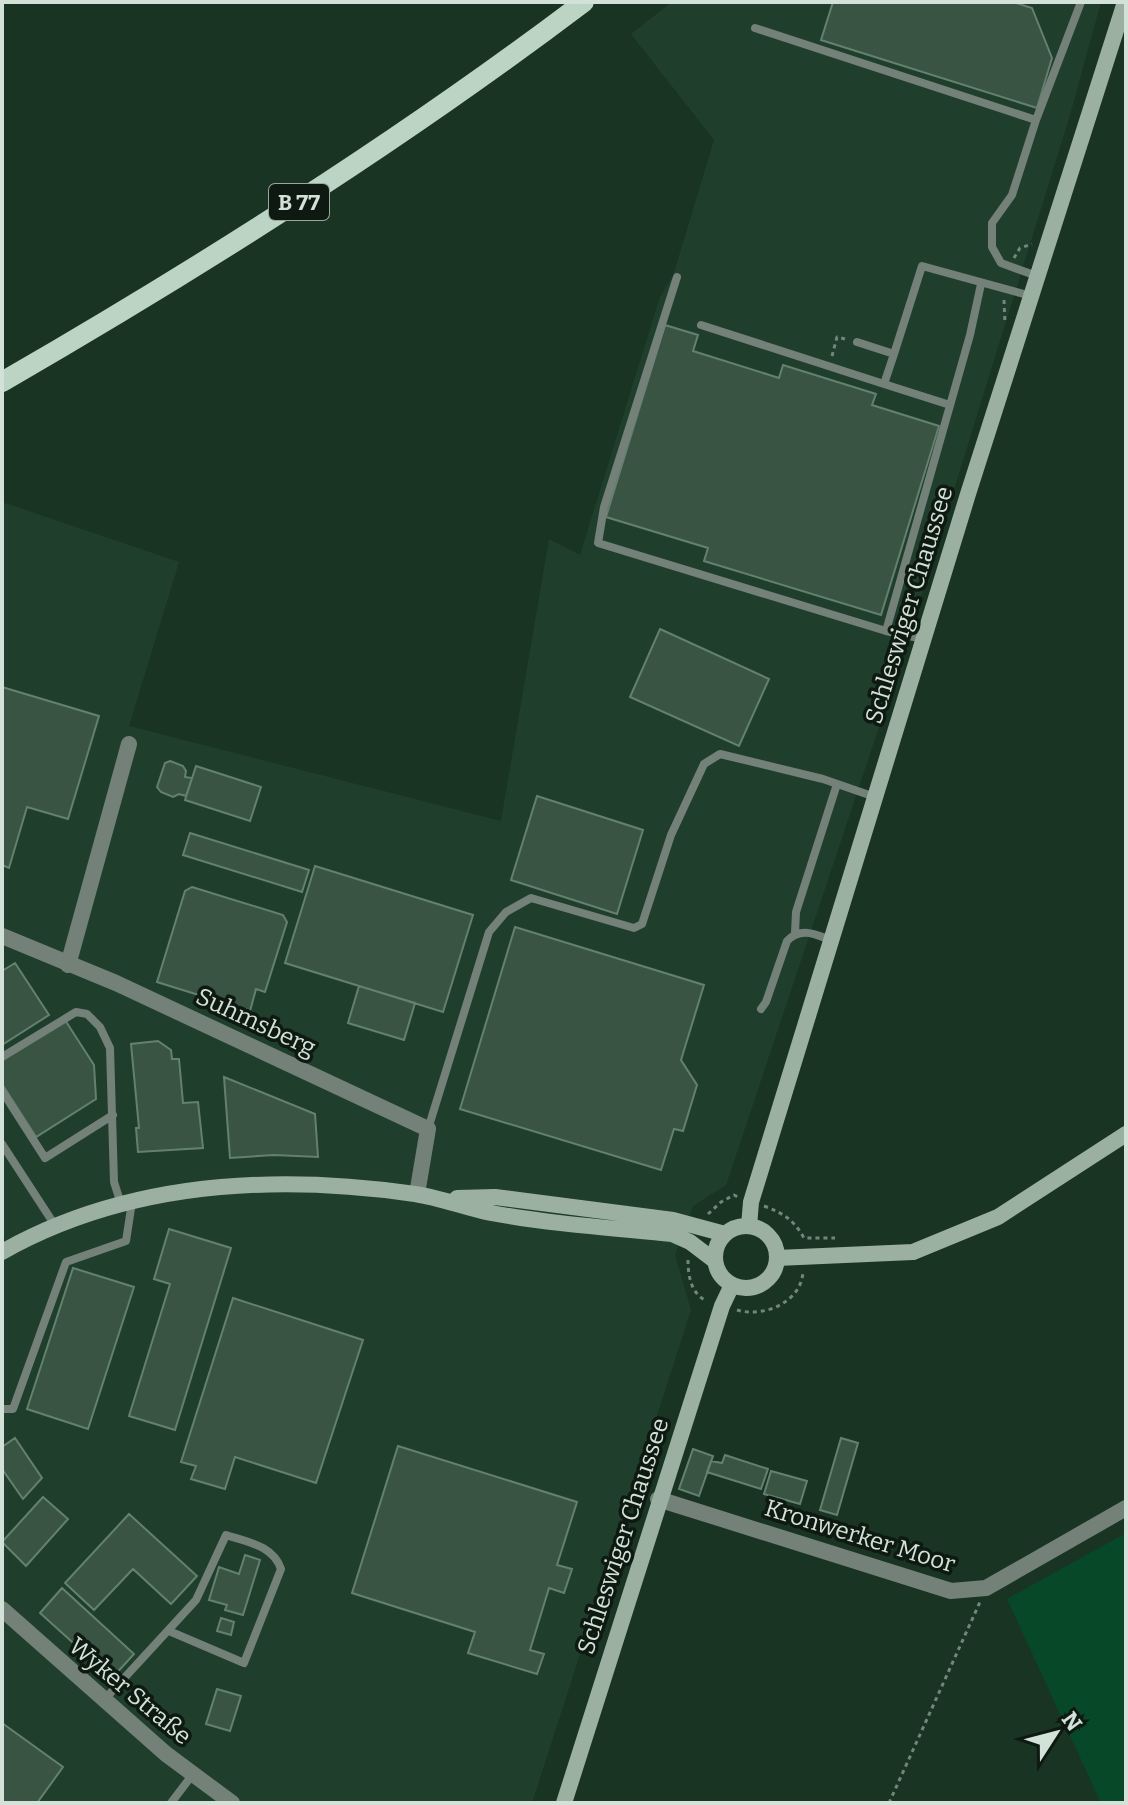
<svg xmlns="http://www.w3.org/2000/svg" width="1128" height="1805" font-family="Bitter,serif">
<rect width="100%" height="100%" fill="#1a3424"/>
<path fill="#1f3f2c" d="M672 2H1101L1070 115 899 667 726 1185 693 1206 675 1255 691 1310 532 1803H2V502L179 562 129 726 501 821 549 539 580 555 660 297 673 276 714 140 631 34Z"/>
<path fill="#074828" d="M1126 1533V1803H1101L1007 1599Z"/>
<path fill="#395442" stroke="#64806e" stroke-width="2" d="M833 2H1013L1032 8 1052 58 1037 108 821 40Z
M665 325 698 335 693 351 779 378 783 365 876 394 872 405 939 426 881 615 704 561 708 548 606 517Z
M660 629 769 679 739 746 630 697Z
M2 687 99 716 68 819 27 807 9 868 2 865Z
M170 761 183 766 186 771 185 777 192 778 186 796 179 794 173 797 161 792 157 787 165 763Z
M196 766 261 787 250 821 185 800Z
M537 796 643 830 617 914 511 880Z
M190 833 309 870 302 892 183 855Z
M315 866 473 915 443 1012 285 963Z
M192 887 283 915 287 922 265 992 256 989 250 1011 157 982 185 891Z
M515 927 704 985 681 1060 697 1085 683 1131 674 1129 661 1170 460 1109Z
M15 963 49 1015 2 1045V971Z
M359 986 415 1003 404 1040 348 1023Z
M65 1020 94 1065 96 1099 36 1137 2 1084V1060Z
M158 1041 171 1050 172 1059H179L183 1103 198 1102 203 1148 138 1152 136 1128H139L131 1044Z
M224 1077 315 1114 318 1157 274 1155 230 1158Z
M169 1229 231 1248 175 1430 129 1416 170 1284 154 1279Z
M73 1268 134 1287 88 1429 27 1409Z
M233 1298 363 1340 316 1483 235 1457 225 1489 191 1479 196 1466 181 1462Z
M15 1438 42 1478 23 1499 2 1469V1447Z
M841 1438 858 1443 837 1515 820 1510Z
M398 1446 577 1502 557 1565 572 1569 564 1593 549 1588 530 1650 544 1654 537 1674 468 1653 475 1632 352 1593Z
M693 1449 713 1456 699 1496 679 1489Z
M725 1455 768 1469 761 1489 707 1472 711 1461 722 1463Z
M771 1471 807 1481 800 1504 764 1494Z
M43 1497 68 1519 26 1566 2 1542Z
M129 1514 197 1576 171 1604 133 1569 94 1610 65 1583Z
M245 1555 260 1560 243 1615 225 1610 227 1605 209 1600 219 1567 239 1574Z
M62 1588 134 1654 112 1678 40 1613Z
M221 1618 234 1622 231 1635 217 1631Z
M217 1689 241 1696 230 1731 206 1724Z
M2 1723 63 1767 37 1803H2Z"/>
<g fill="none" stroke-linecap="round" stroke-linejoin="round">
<path stroke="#728779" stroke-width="3" stroke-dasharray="4 4" stroke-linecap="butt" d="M1014 258 1020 248 1032 244
M1004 300 1005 324
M832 356 837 337 845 339
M764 1206C783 1213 794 1220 804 1238H835
M708 1214 721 1202 734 1195 738 1197
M688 1260C688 1276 691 1294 707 1301
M737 1310C764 1318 802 1302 803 1271
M889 1803 980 1602"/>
<path stroke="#748178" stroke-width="8" d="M755 28 1036 120 1012 195 992 223V247L1001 263 1037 276
M1036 120 1081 2
M677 277 604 507 598 543 886 631
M701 325 884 384
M857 342 894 354 922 266 1031 296
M894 354 884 384 950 405
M923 639 886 631 970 335 981 284
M795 933 796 912 837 784
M761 1009 766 1002 787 941C801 927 814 934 831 940
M2 1057 76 1012 87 1014 100 1027 110 1048 114 1182 121 1204
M2 1091 45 1158 113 1115
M428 1129 489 932 506 912 531 898 634 928 642 924 671 835 704 764 720 754 823 779 875 797
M2 1144 56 1227
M2 1409H13L66 1262 126 1241 132 1202
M104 1700 196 1600 226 1535C247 1542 273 1545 281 1569L244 1663 169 1631
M171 1803 193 1774"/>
<path stroke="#748178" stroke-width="16" d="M2 936 116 983 428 1129 417 1194
M68 965 129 744
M658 1499 951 1591 986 1588 1126 1508
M2 1609 166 1754 232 1803"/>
<path stroke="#9cb0a2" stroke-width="16" d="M457 1198 495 1197 673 1220 725 1234
M749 1226 751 1202 968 494 1125 2
M715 1257a31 31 0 1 1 62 0a31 31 0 1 1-62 0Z
M2 1252C128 1181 275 1174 415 1194 441 1198 466 1208 491 1213 551 1224 612 1228 672 1234L690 1242 715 1261
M777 1258 913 1252 998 1217 1126 1134
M564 1803 722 1306 732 1285"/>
<path stroke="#bbd4c3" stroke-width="20" d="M2 382C203 266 399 142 584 2"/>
</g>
<g text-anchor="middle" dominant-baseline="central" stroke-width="7" stroke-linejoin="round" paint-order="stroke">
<rect fill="#0e1911" stroke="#98a69c" stroke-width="2" x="269" y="184" width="60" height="36" rx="6"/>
<g font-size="22" font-weight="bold" fill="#d3e2d8">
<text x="299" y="202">B 77</text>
</g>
<g font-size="24" fill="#d3e2d8" stroke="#0e1911">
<text transform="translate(909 605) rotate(-73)">Schleswiger Chaussee</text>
<text transform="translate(256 1022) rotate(25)">Suhmsberg</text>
<text transform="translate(623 1536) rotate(-72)">Schleswiger Chaussee</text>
<text transform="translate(860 1536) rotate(17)">Kronwerker Moor</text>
<text transform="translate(130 1691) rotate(40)">Wyker Straße</text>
</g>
</g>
<rect width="1128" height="1805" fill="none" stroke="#d3e2d8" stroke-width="8"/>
<g transform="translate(1056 1733) rotate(54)" stroke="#0e1911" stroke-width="6" paint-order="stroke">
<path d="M0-6L14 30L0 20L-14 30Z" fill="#d3e2d8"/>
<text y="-12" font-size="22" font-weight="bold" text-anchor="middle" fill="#d3e2d8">N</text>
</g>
</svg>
